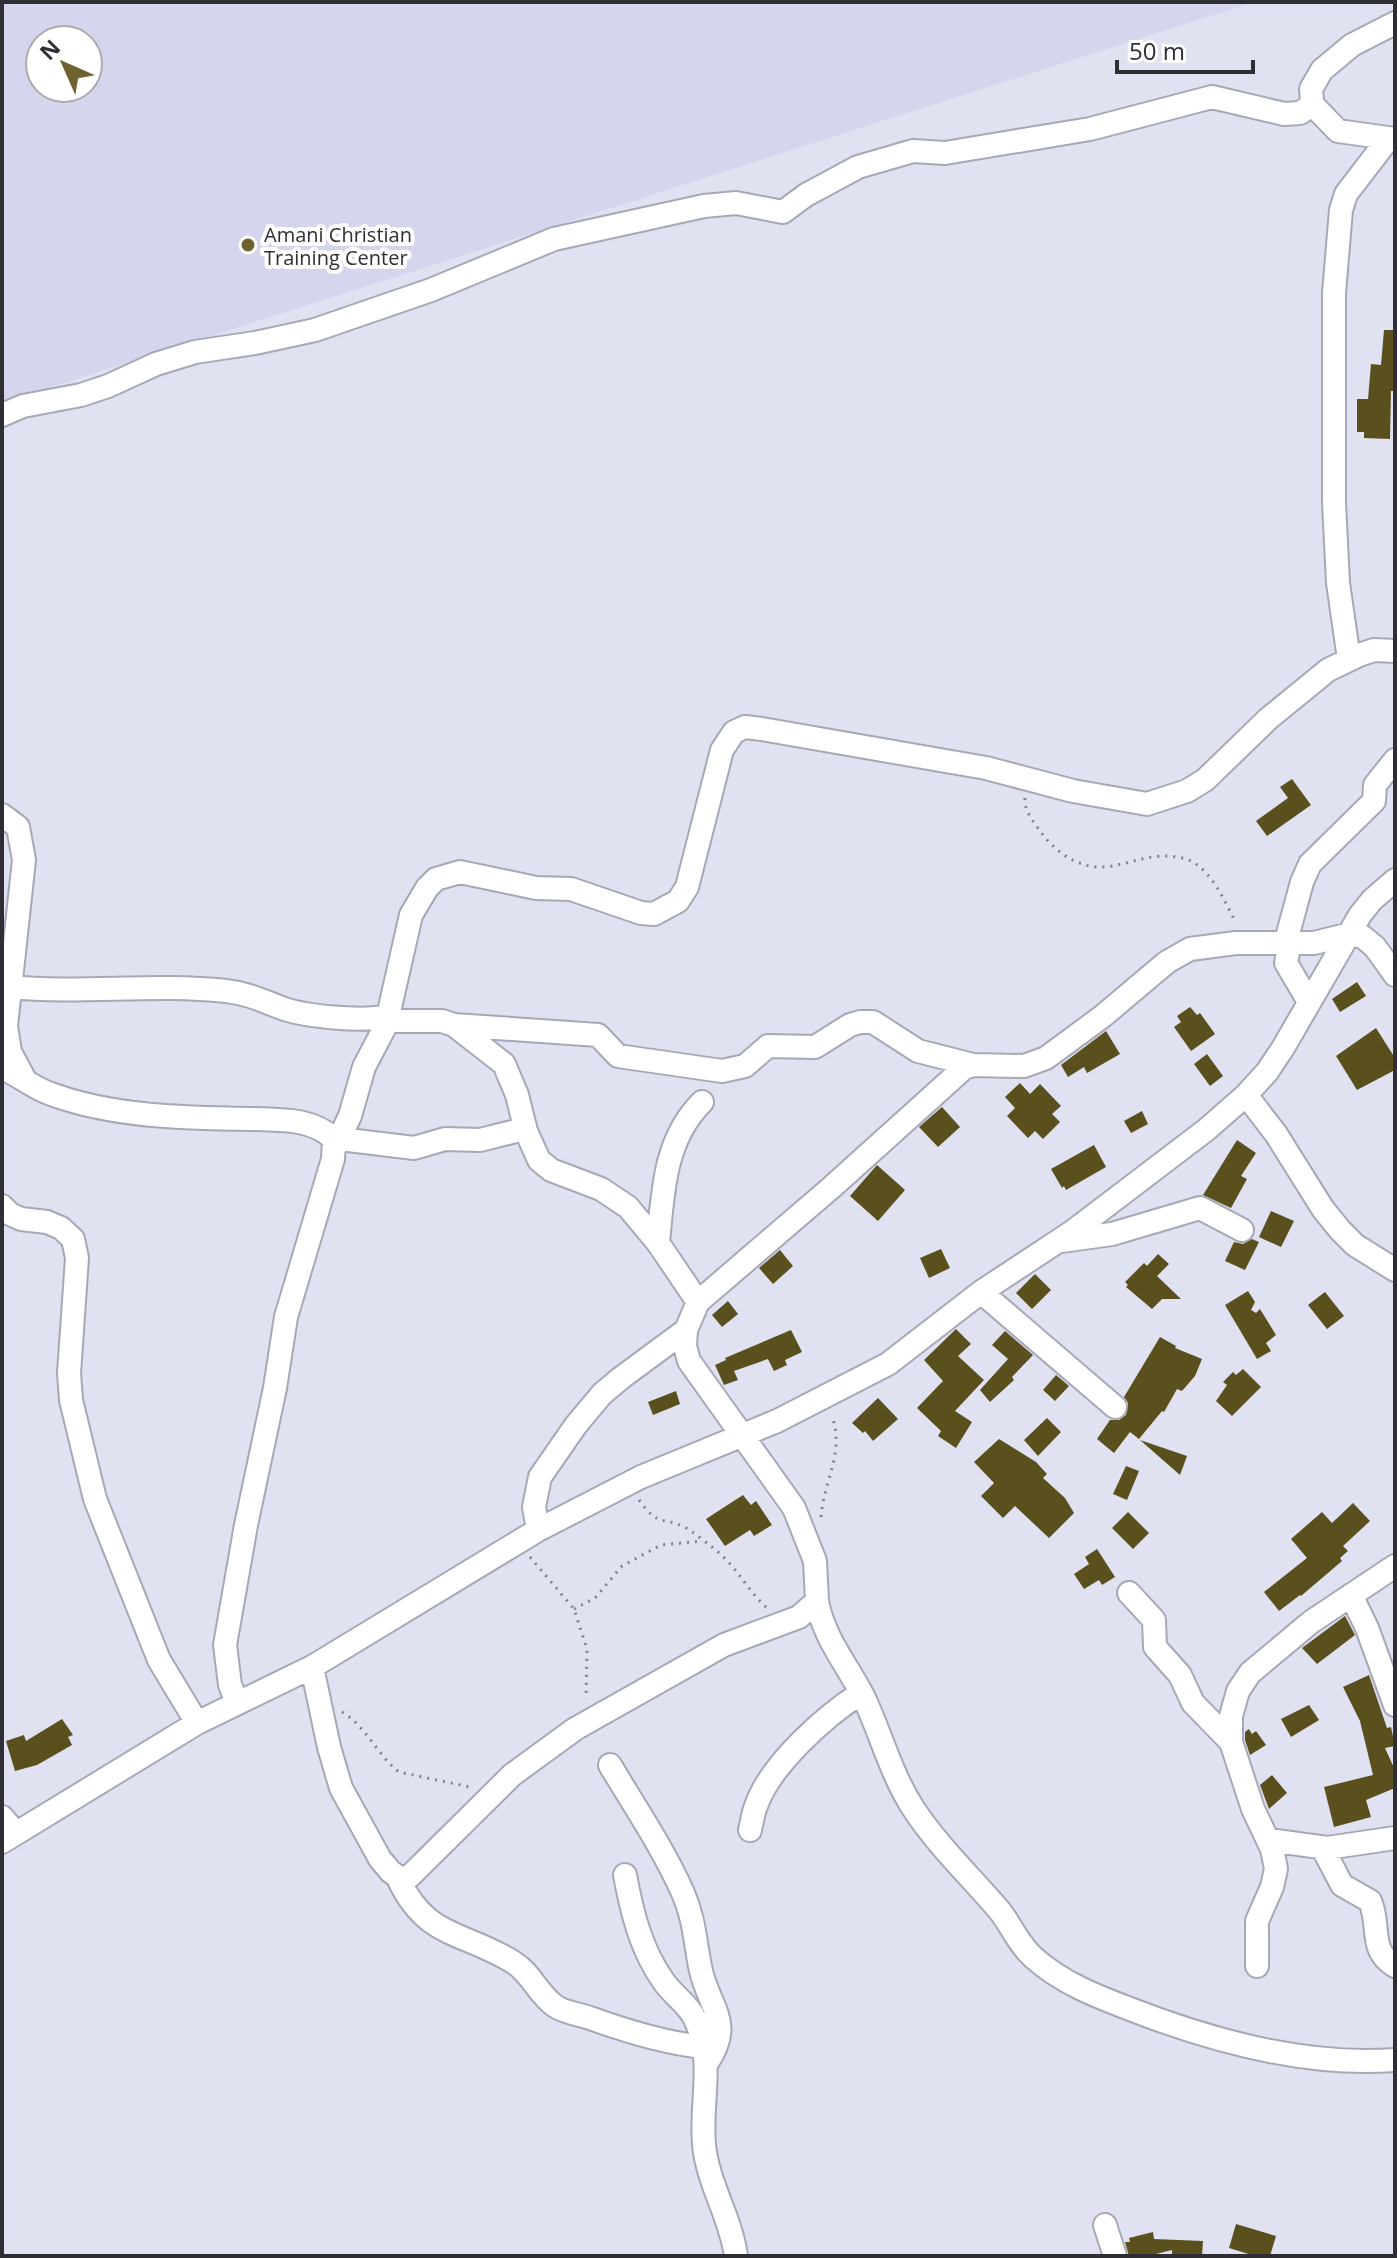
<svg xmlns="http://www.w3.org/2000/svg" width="1397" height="2258" font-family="'Open Sans',sans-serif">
<rect width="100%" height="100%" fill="#e0e1f1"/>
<path fill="#d5d6ed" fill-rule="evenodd" d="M2 2H1254L2 403ZM40 40H88V88H40Z"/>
<path fill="#5a501e" d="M1384 330H1395V391H1391L1390 439 1364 438V432H1357V399H1368L1371 364 1381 365Z
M1292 779 1311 805 1267 836 1256 821 1288 798 1280 787Z
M1357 982 1366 996 1340 1012 1332 999Z
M1190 1007 1197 1015 1200 1013 1215 1034 1191 1051 1174 1027 1181 1022 1177 1016Z
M1376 1028 1395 1058V1070L1357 1090 1336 1056Z
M1106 1031 1120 1054 1087 1073 1084 1067 1068 1077 1061 1065Z
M1207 1054 1223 1076 1210 1086 1194 1064Z
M1020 1083 1030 1094 1040 1084 1061 1106 1052 1114 1060 1122 1043 1139 1035 1131 1028 1138 1007 1116 1015 1108 1005 1097Z
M942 1107 960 1127 938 1147 919 1127Z
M1142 1111 1148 1124 1131 1133 1124 1121Z
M1237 1140 1256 1153 1241 1176 1247 1179 1231 1208 1203 1195Z
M1094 1145 1106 1167 1066 1190 1064 1186 1062 1188 1051 1169Z
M877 1165 905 1190 878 1221 850 1196Z
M1271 1211 1294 1221 1281 1247 1259 1237Z
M1252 1239 1259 1242 1245 1270 1225 1261 1234 1242 1243 1244Z
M941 1249 950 1268 929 1278 920 1258Z
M780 1250 793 1266 773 1284 759 1268Z
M1158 1254 1169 1264 1157 1276 1181 1299H1162L1152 1309 1126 1287 1128 1285 1125 1282 1144 1263 1147 1266Z
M1035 1274 1051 1290 1032 1309 1016 1293Z
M1248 1291 1255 1302 1251 1310 1256 1313 1260 1309 1276 1335 1266 1343 1271 1351 1257 1359 1225 1305Z
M1325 1292 1344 1316 1327 1329 1308 1305Z
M728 1301 738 1314 722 1327 712 1315Z
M956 1329 971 1344 958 1356 984 1380 955 1411 972 1422 956 1448 938 1436 941 1431 917 1408 943 1381 924 1360Z
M791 1330 802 1352 785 1360 787 1365 774 1371 768 1359 734 1371 738 1380 724 1385 715 1365 726 1360 725 1358Z
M1005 1331 1033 1355 1012 1377 1014 1380 990 1402 980 1390 1008 1359 992 1345Z
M1160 1337 1176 1346 1175 1348 1202 1359 1195 1376 1182 1391 1177 1389 1164 1412 1162 1411 1139 1439 1130 1432 1114 1453 1097 1439 1110 1420H1119L1126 1415 1128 1403 1124 1397Z
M1243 1369 1261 1387 1232 1416 1216 1401 1227 1385 1223 1382 1233 1372 1236 1375Z
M1056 1375 1069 1386 1055 1401 1043 1390Z
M676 1391 680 1404 653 1415 648 1402Z
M878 1398 898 1419 873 1441 865 1431 863 1433 852 1423Z
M1047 1418 1061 1432 1038 1456 1024 1440Z
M999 1439 1036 1462 1047 1474 1043 1478 1065 1498 1074 1513 1049 1538 1015 1506 1003 1518 981 1496 994 1483 974 1462Z
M1140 1440 1187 1456 1180 1475Z
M1126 1466 1139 1471 1127 1500 1113 1494Z
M743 1495 751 1505 756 1501 772 1525 754 1536 750 1530 725 1546 706 1519Z
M1353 1503 1370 1521 1343 1546 1348 1551 1340 1558 1342 1561 1301 1596 1300 1595 1279 1611 1264 1592 1307 1558 1291 1539 1322 1512 1332 1523Z
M1128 1512 1149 1533 1133 1549 1112 1528Z
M1097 1549 1115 1577 1102 1585 1099 1580 1084 1589 1074 1574 1089 1564 1085 1557Z
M1345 1616 1355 1635 1317 1664 1302 1648Z
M1369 1675 1387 1728 1391 1727 1395 1746 1385 1748 1395 1770V1788L1366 1800 1371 1817 1334 1827 1324 1787 1373 1775 1360 1721 1343 1687Z
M1309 1705 1319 1720 1291 1737 1281 1719Z
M62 1719 73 1735 68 1737 72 1745 37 1765 15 1771 6 1741 24 1735 26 1741Z
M1249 1729 1252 1734 1256 1731 1266 1745 1250 1755 1245 1740V1732Z
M1272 1775 1287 1793 1269 1809 1260 1785Z
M1236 2224 1276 2236 1270 2256H1255L1229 2248Z
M1153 2232 1154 2239 1203 2241 1202 2256H1172V2250L1148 2256H1129L1125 2242H1130L1129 2238Z"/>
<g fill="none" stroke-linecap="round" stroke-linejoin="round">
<g stroke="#a7a8b7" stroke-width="26">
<path id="minor" d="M1311 103 1338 131 1395 139
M2 415 23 406 81 395 108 386 156 364 195 352 255 343 315 330 431 290 554 239 704 206 736 203 783 212 806 195 858 167 913 151 945 153 1090 129 1212 97 1284 114 1300 113 1309 107 1312 100 1311 89 1322 70 1352 45 1395 23
M1349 659 1338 583 1334 502V293L1341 210 1346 194 1389 138
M2 815 18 827 24 860 6 1026 10 1052 25 1080
M1286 941 1302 882 1310 864 1374 801 1375 785 1395 760
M1290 942 1286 963 1309 1002
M10 987C82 994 154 983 226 991 246 993 261 1000 279 1007 304 1017 363 1022 389 1016
M387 1021H442L454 1025 504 1064 517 1095 526 1131 539 1160 551 1170 601 1189 628 1207 658 1243 698 1302
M454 1025 598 1035 618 1056 722 1071 745 1066 768 1046 815 1047 850 1025 860 1022H873L918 1051 973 1065
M2 1068C19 1075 33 1088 51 1094 113 1117 186 1118 252 1119 281 1120 312 1118 334 1139L333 1159 286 1317 275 1388 246 1525 225 1645 230 1685 237 1702
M1246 1095 1276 1134 1323 1209 1340 1230 1355 1245 1395 1270
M340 1139 414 1148 445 1139 480 1140 520 1130 526 1131
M335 1147 350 1116 364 1067 386 1025 411 915 427 888 436 879 460 872 536 888 571 889 641 913 654 914 678 901 687 887 722 750 734 732 745 727 762 729 986 768 1073 791 1147 804 1187 791 1205 780 1268 719 1328 670 1359 655 1374 650 1395 651
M2 1206 10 1214 21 1219 47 1222 61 1228 73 1239 77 1258 69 1373 71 1400 95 1499 159 1660 197 1723
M1062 1241 1112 1234 1200 1208 1242 1230
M658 1243C663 1192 664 1140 702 1102
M981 1292 1115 1407
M538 1530 534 1507 540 1477 576 1425 602 1394 621 1378 686 1330
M1129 1593 1154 1620 1155 1647 1180 1675 1193 1703 1231 1742
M1351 1595 1367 1628 1395 1705
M817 1601C824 1639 847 1664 864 1698 881 1734 891 1774 913 1808 937 1845 970 1876 999 1910 1012 1926 1018 1944 1034 1958 1062 1983 1096 1996 1130 2009 1212 2041 1305 2067 1395 2060
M312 1667 329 1747 341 1788 380 1859 391 1872 402 1879 410 1876 512 1775 575 1729 724 1645 799 1617 817 1601 815 1561 794 1508 689 1361 685 1346 686 1330 698 1302 832 1187 964 1068 973 1065 1024 1066 1046 1058 1103 1016 1167 962 1190 949 1236 943H1314L1350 934 1363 937 1375 947 1395 975
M610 1765C635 1807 663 1848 683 1893 695 1920 695 1944 701 1971 710 2009 734 2023 707 2063
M2 1817 16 1833
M750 1830C752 1822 753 1813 756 1806 770 1765 825 1716 861 1693
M1269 1840 1327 1848 1395 1838
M2 1842 197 1723 312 1667 538 1530 641 1477 777 1421 888 1364 981 1292 1072 1232 1206 1130 1246 1095 1267 1072 1283 1048 1360 915 1372 900 1395 880
M1322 1847 1342 1885 1370 1901C1381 1926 1368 1950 1395 1966
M625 1875C632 1913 641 1950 664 1982 673 1995 689 2005 695 2019 715 2061 700 2102 704 2145 708 2184 731 2218 736 2256
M398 1878C426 1939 463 1931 513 1962 531 1973 538 1994 555 2006 565 2013 579 2014 590 2018 626 2031 665 2043 703 2047
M1257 1966V1921L1272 1887 1276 1869 1272 1849 1253 1809 1231 1742V1716L1238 1691 1250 1673 1311 1622 1395 1566
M1105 2225 1115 2256"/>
</g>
<path stroke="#82828d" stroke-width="3" stroke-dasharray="2 6" stroke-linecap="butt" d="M1025 798C1024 811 1033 821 1040 831 1054 850 1076 868 1102 867 1125 866 1143 855 1170 856 1178 857 1186 858 1193 862 1214 875 1225 902 1236 923
M639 1500C660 1529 662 1515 686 1528 695 1533 704 1541 712 1547 738 1567 745 1588 767 1608
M821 1517C824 1479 845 1453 832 1416
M530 1557 574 1609 587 1649 586 1699
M574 1609 595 1598 622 1566 661 1545 703 1541
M342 1712C367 1727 377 1755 399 1772L470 1787"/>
<use href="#minor" stroke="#fff" stroke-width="22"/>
</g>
<circle fill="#6e6330" stroke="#fff" stroke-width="3" cx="248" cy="245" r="8"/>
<g text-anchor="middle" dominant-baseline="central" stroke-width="8" stroke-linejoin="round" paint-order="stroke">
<g font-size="20" fill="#2e2e34" stroke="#fff" text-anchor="start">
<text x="264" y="234">Amani Christian<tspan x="264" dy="23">Training Center</tspan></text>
</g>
</g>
<rect width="1397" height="2258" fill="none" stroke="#2e2e34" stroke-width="8"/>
<g transform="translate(64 64) rotate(315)"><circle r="38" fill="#ffffff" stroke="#ababae" stroke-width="2"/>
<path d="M0-6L14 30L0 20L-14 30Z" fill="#6e6330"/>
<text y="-12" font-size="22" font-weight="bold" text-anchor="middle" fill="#2e2e34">N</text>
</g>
<path d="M1117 60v12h136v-12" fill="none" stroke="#2e2e34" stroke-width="4"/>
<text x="1129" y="60" font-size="24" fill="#2e2e34" stroke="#ffffff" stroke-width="6" paint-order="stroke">50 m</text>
</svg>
